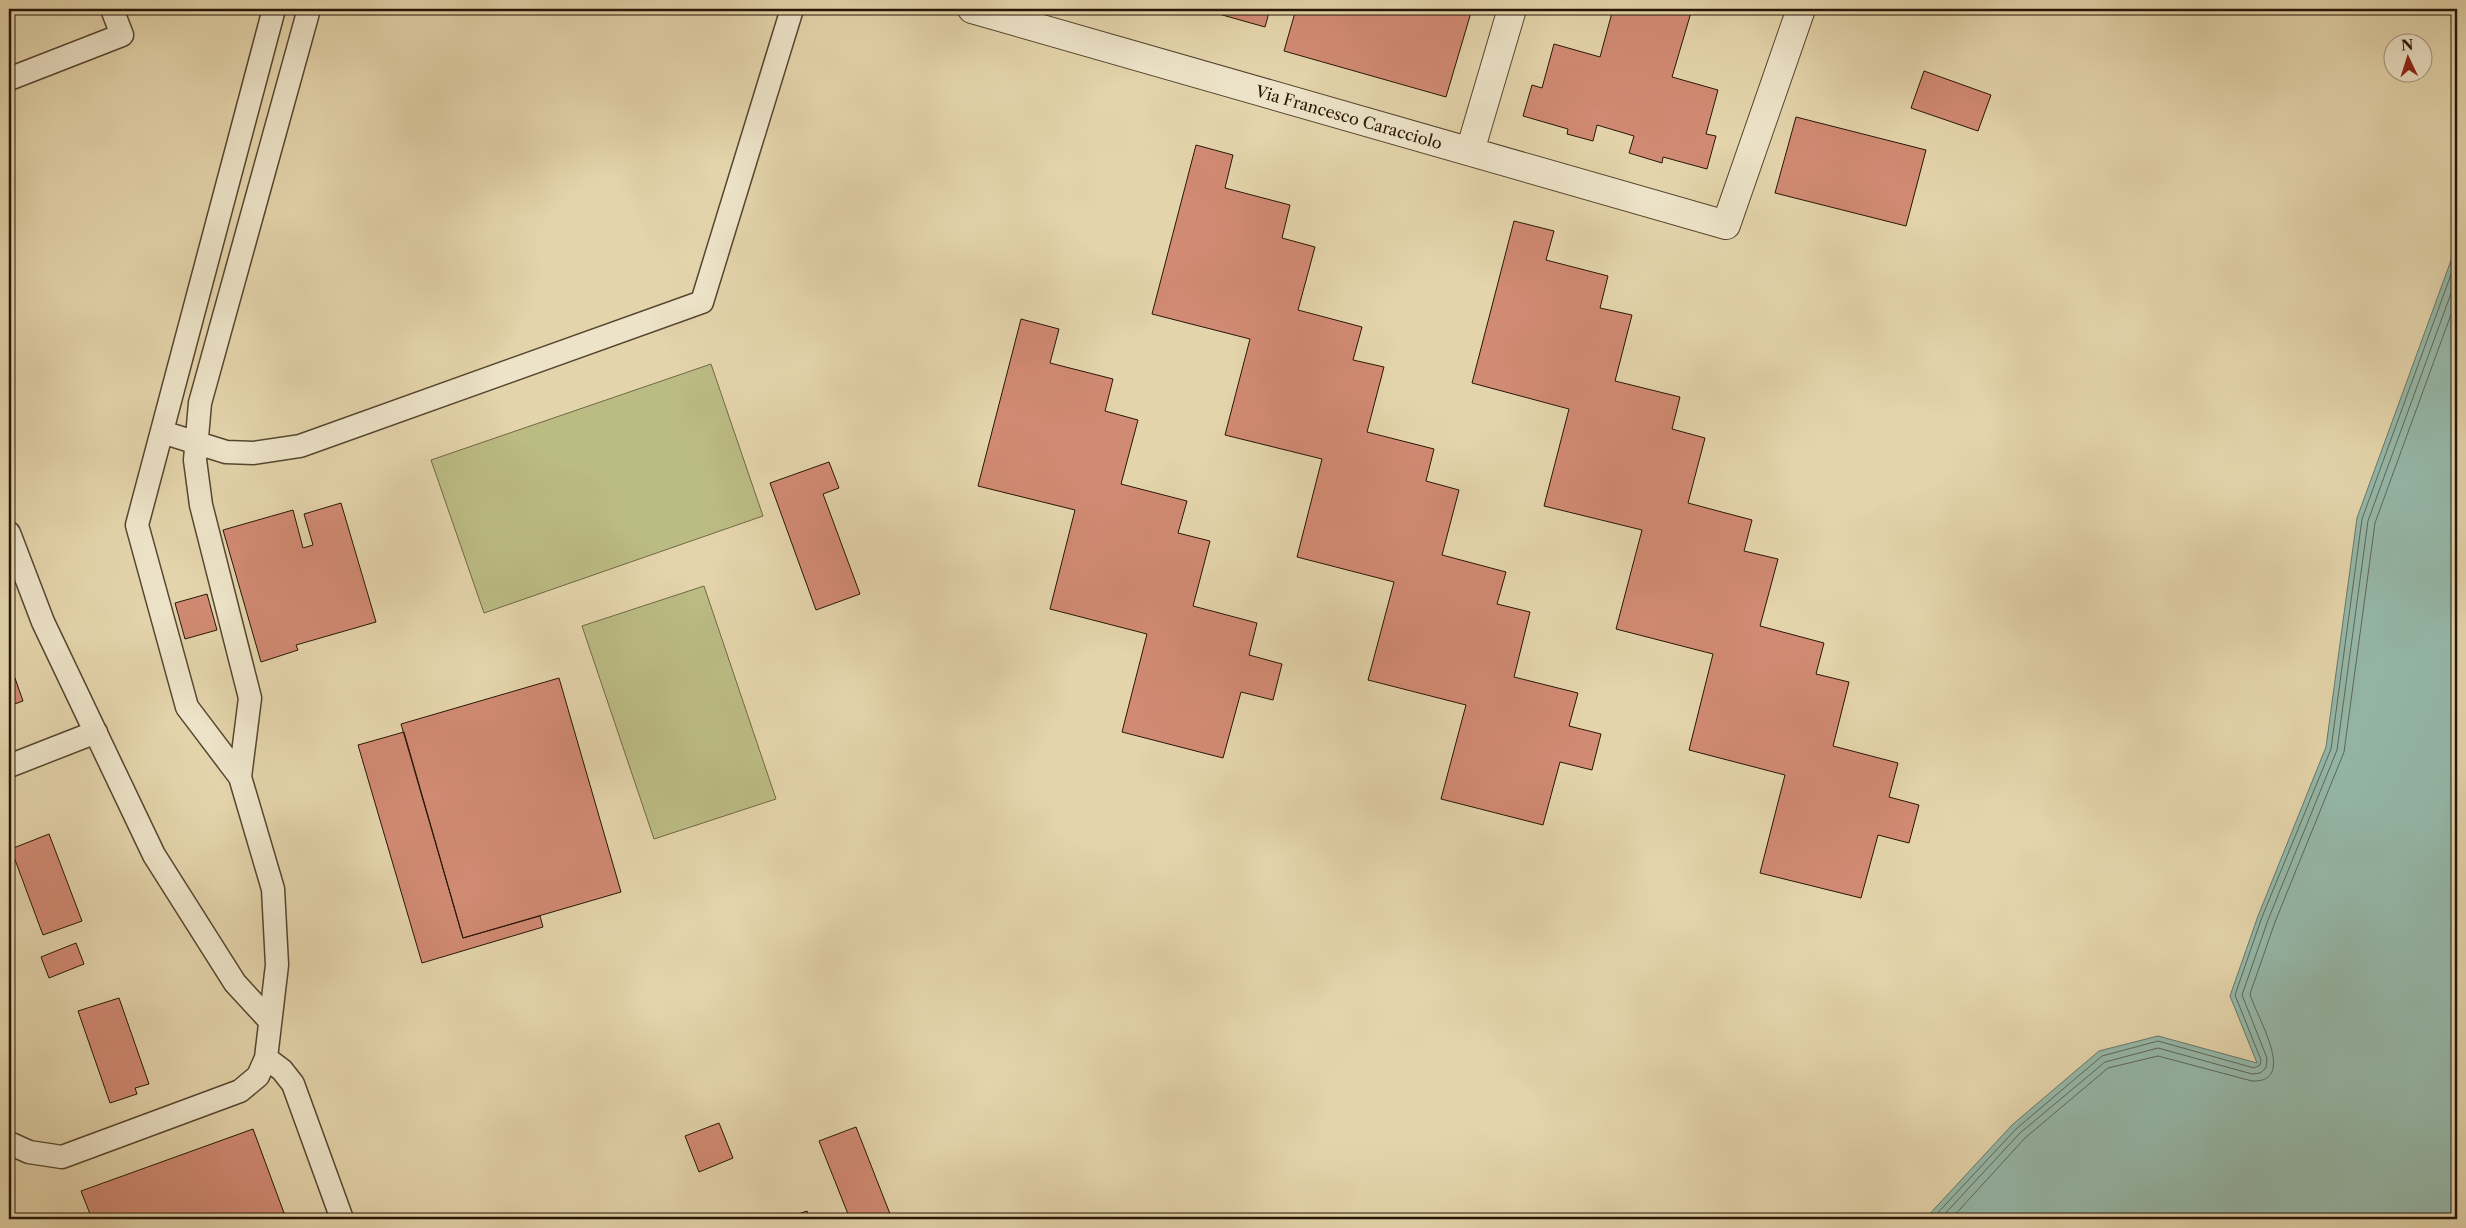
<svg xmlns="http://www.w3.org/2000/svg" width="2466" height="1228" font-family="'Libre Caslon Text',serif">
<rect width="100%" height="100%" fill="#e4d4ab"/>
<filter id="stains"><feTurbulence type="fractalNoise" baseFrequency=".004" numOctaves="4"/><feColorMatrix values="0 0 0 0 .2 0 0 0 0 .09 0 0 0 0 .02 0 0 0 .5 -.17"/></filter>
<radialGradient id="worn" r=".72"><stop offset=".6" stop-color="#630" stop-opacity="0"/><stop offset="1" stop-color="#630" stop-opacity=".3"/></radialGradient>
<path fill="#bbbb84" stroke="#716845" d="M711 364 763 516 484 613 431 460Z
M704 586 776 799 654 839 582 626Z"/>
<path fill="#95b8a9" stroke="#697768" d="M2457 244V1219H1925L2012 1125 2099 1051 2158 1036 2257 1063 2230 996 2258 916 2326 747 2357 518Z"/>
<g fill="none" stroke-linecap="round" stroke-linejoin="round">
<path stroke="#5e6758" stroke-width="1" d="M1932 1219 2016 1129 2102 1056 2158 1041 2254 1068 2260 1065 2261 1060 2235 995 2262 917 2331 749 2362 519 2457 258
M1940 1219 2020 1133 2105 1062 2158 1048 2252 1074 2260 1073 2266 1068 2267 1058 2242 995 2268 920 2337 750 2368 521 2457 277
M1951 1219 2025 1138 2108 1068 2158 1056 2252 1081C2299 1083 2255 1014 2250 994L2275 922 2344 752 2375 523 2457 298"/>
</g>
<path fill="#d18a73" stroke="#271606" d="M1201 9H1270L1265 27Z
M1296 9H1472L1446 97 1284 51Z
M1613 9H1692L1672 77 1718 90 1706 134 1716 136 1707 169 1663 157 1662 163 1629 153 1634 136 1597 125 1593 141 1567 134 1568 129 1523 116 1532 85 1542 88 1554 44 1600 57Z
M1924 71 1991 95 1978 131 1911 108Z
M1796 117 1926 150 1906 226 1775 193Z
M1196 145 1233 155 1225 188 1290 205 1282 238 1315 247 1298 310 1362 327 1353 360 1384 367 1367 432 1434 449 1426 481 1459 490 1442 555 1506 572 1497 604 1530 612 1514 677 1578 693 1569 726 1601 734 1592 770 1560 762 1543 825 1441 799 1466 705 1368 680 1394 582 1297 557 1322 459 1225 435 1250 339 1152 314Z
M1514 221 1554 231 1546 260 1608 276 1600 308 1632 315 1615 381 1680 397 1672 429 1705 438 1688 503 1752 520 1744 551 1778 559 1760 626 1824 643 1816 674 1849 682 1833 746 1898 763 1889 797 1919 805 1909 843 1878 835 1861 898 1760 873 1785 775 1689 750 1713 654 1616 629 1642 530 1544 506 1569 409 1472 383Z
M1021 319 1059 329 1050 363 1113 379 1105 411 1138 420 1121 484 1187 501 1178 533 1210 541 1193 606 1257 623 1249 655 1282 664 1273 700 1241 692 1223 758 1122 732 1147 634 1050 609 1075 510 978 486Z
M829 462 839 488 823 494 860 594 816 610 770 483Z
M341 503 376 622 296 645 298 650 261 662 223 530 293 510 303 548 313 545 304 514Z
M207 594 217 630 185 639 175 603Z
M9 661 23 701 9 706Z
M559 678 621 892 463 938 401 724Z
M404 732 463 938 540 916 543 927 422 963 358 745Z
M49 834 82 921 43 935 11 849Z
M76 943 84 964 49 978 41 957Z
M119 998 149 1084 135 1088 137 1094 110 1103 78 1011Z
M719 1123 733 1158 699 1172 685 1136Z
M856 1127 892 1219H850L819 1141Z
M253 1129 284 1213 267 1219H92L81 1191Z
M807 1211 810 1219H783Z"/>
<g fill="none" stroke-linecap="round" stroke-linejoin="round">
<g stroke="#56462f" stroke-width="25">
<path id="lane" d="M9 79 122 35 112 9
M162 432 226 452 254 453 300 446 702 302 792 9
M9 533 43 622 154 855 235 983 270 1021
M9 766 96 732
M240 777 250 698 201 505 195 460 200 403 309 9
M266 1058 282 1070 293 1084 342 1219
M9 1143 29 1152 62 1157 240 1091 258 1076 266 1058 277 965 273 889 240 777 187 707 137 525 274 9"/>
</g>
<g stroke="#56462f" stroke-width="30">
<path id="street" d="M972 9 1726 225 1801 9
M1470 151 1512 9"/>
</g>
<use href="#lane" stroke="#ede3c8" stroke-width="22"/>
<use href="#street" stroke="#ede3c8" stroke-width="28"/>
</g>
<g text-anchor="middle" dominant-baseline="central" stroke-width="4" stroke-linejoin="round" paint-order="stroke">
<g font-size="16" fill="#271606" stroke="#ede3c8">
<text transform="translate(1349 117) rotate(16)">Via Francesco Caracciolo</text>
</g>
</g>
<rect width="2466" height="1228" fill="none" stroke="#e4d4ab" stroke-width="30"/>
<rect x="10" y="10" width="2446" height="1208" fill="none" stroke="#271606" stroke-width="2.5"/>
<rect x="15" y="15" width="2436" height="1198" fill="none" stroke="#271606"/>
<g transform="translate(2408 58) rotate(356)"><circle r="24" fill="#ede3c8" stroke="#9e917a"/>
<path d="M0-4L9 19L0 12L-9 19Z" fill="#8f2418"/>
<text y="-8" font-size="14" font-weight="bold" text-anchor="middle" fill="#271606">N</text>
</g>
<rect width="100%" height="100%" filter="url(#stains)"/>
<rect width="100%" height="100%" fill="url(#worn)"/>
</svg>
